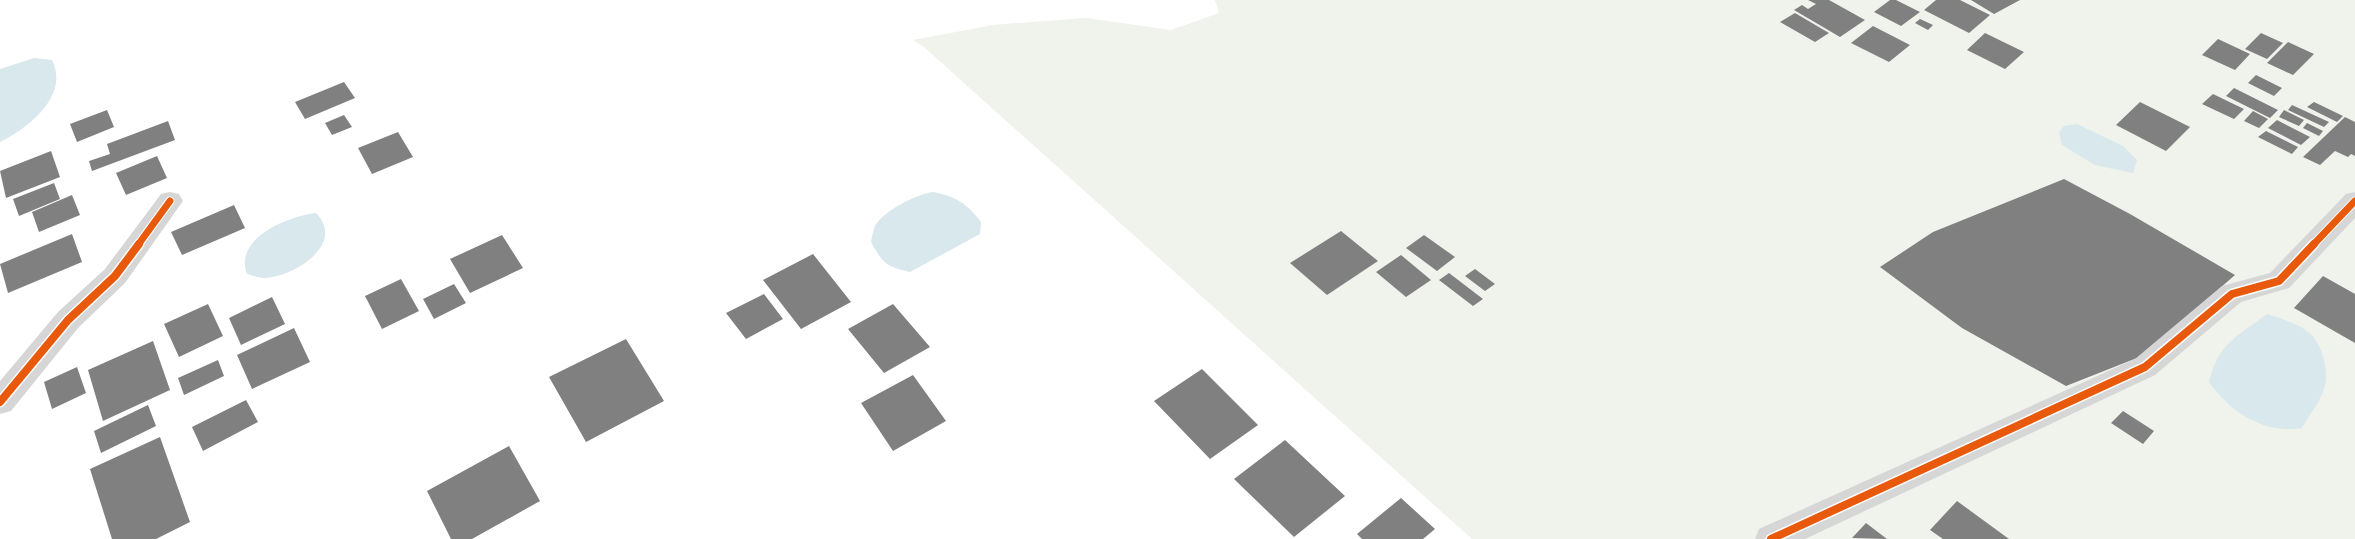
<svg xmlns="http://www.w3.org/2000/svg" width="2355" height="539" font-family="Commissioner,sans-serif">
<rect width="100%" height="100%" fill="#fff"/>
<path fill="#f0f2ec" d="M1215 0H2355V539H1472L924 47 913 40 993 25 1086 18 1171 30 1219 13Z"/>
<path fill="#d9e8ec" d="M34 58 52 60C70 96 28 128 0 142V69Z
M2077 124 2123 146 2137 160 2133 173 2095 165 2062 145 2059 132 2064 126Z
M933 192C955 196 968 204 981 222L980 234 910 272C887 267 882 263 871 242 872 237 873 231 875 226 883 211 917 194 933 192Z
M316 213C347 245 292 278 263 278 258 278 252 275 247 274 233 238 289 216 316 213Z
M2267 314C2281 319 2298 323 2310 333 2321 343 2327 365 2326 379 2325 396 2310 414 2302 428 2265 435 2230 412 2209 382 2219 342 2237 337 2267 314Z"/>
<path fill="#808080" d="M1808 0H1829L1865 20 1840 37 1794 10 1802 5 1808 9 1816 4Z
M1890 0H1896L1920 12 1901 26 1874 12Z
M1936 0H1960L1990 15 1969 33 1924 10Z
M1971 0H2020L1994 14Z
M1795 13 1829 33 1815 42 1780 22Z
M1920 19 1933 25 1928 30 1915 23Z
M1873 26 1910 45 1889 62 1851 43Z
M1985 33 2024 52 2005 69 1967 50Z
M2261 33 2283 43 2267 59 2245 49Z
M2218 39 2250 54 2235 70 2202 55Z
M2288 42 2314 54 2293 75 2267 63Z
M2256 75 2282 88 2274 96 2248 83Z
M344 82 355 98 305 119 295 102Z
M2234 88 2278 110 2270 118 2226 96Z
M2213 94 2244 109 2234 119 2202 104Z
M2140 102 2190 127 2166 151 2116 125Z
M2314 102 2343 116 2337 122 2307 107Z
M2292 105 2329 122 2324 127 2288 110Z
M107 110 114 127 77 142 70 124Z
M2284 110 2304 120 2299 126 2279 117Z
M2253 111 2268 119 2259 128 2244 121Z
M344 115 352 127 332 135 325 123Z
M2345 117 2355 122V156L2351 154 2348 157 2335 151 2320 165 2303 157Z
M2277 120 2310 137 2301 145 2268 128Z
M168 121 175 140 92 171 89 161 110 154 107 144Z
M2307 123 2323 131 2319 136 2303 128Z
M2266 131 2298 147 2292 154 2258 137Z
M398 132 413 157 372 174 358 148Z
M51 151 60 177 6 198 0 171Z
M157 156 167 178 126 195 116 173Z
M2064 179 2130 214 2235 275 2142 356 2066 386 1962 328 1880 267 1933 232Z
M54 183 60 199 19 216 13 199Z
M72 195 80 215 39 232 32 212Z
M234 205 245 228 182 255 171 232Z
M1341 231 1378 261 1327 295 1290 263Z
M72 234 82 262 8 293 0 264Z
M502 235 523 268 470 293 450 259Z
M1424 235 1455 257 1437 271 1406 248Z
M813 254 851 302 801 329 763 280Z
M1401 255 1431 280 1406 297 1376 272Z
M1475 269 1495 284 1485 291 1465 276Z
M1449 273 1483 299 1473 306 1439 280Z
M2323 276 2355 294V343L2294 308Z
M401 279 419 311 382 329 365 296Z
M454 284 466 303 434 319 423 299Z
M764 294 783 319 746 339 726 313Z
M272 297 285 324 241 345 229 318Z
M208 304 223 336 179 357 164 324Z
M893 304 930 347 884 373 848 329Z
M294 328 310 362 252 389 237 355Z
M626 339 664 401 586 442 549 377Z
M153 341 170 390 103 421 88 370Z
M218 360 224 376 184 395 178 378Z
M77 367 86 393 52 409 44 382Z
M1202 369 1258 425 1210 459 1154 401Z
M913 375 946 421 893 451 861 403Z
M246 400 258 422 203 451 192 427Z
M148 405 156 426 101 453 94 431Z
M2123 411 2154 431 2143 444 2111 423Z
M160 437 190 522 156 539H112L90 469Z
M1285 440 1345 496 1294 537 1234 479Z
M509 446 540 501 472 539H451L427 491Z
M1401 498 1435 529 1423 539H1362L1357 534Z
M1957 501 2009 539H1943L1930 530Z
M1866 523 1887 539 1852 538Z"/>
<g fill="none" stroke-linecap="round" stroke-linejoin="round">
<path fill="#d6d6d6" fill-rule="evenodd" d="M170 192 179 194 183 201 125 283 78 328 11 411 0 414V381L58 312 105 269 161 194Z
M2355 192V218L2289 288 2241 302 2155 375 1805 539H1755L1759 529 2135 359 2222 286 2270 273 2346 194Z"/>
<g stroke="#fff" stroke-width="9">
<path id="cycleway-far1" d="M138 245 170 201
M2313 245 2355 201"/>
</g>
<g stroke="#fff" stroke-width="11">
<path id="cycleway" d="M0 402 68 320 115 276 139 244
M1771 539 2145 367 2232 294 2279 281 2314 244"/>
</g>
<use href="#cycleway-far1" stroke="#e8590c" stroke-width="7"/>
<use href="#cycleway" stroke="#e8590c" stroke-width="8"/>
</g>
</svg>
